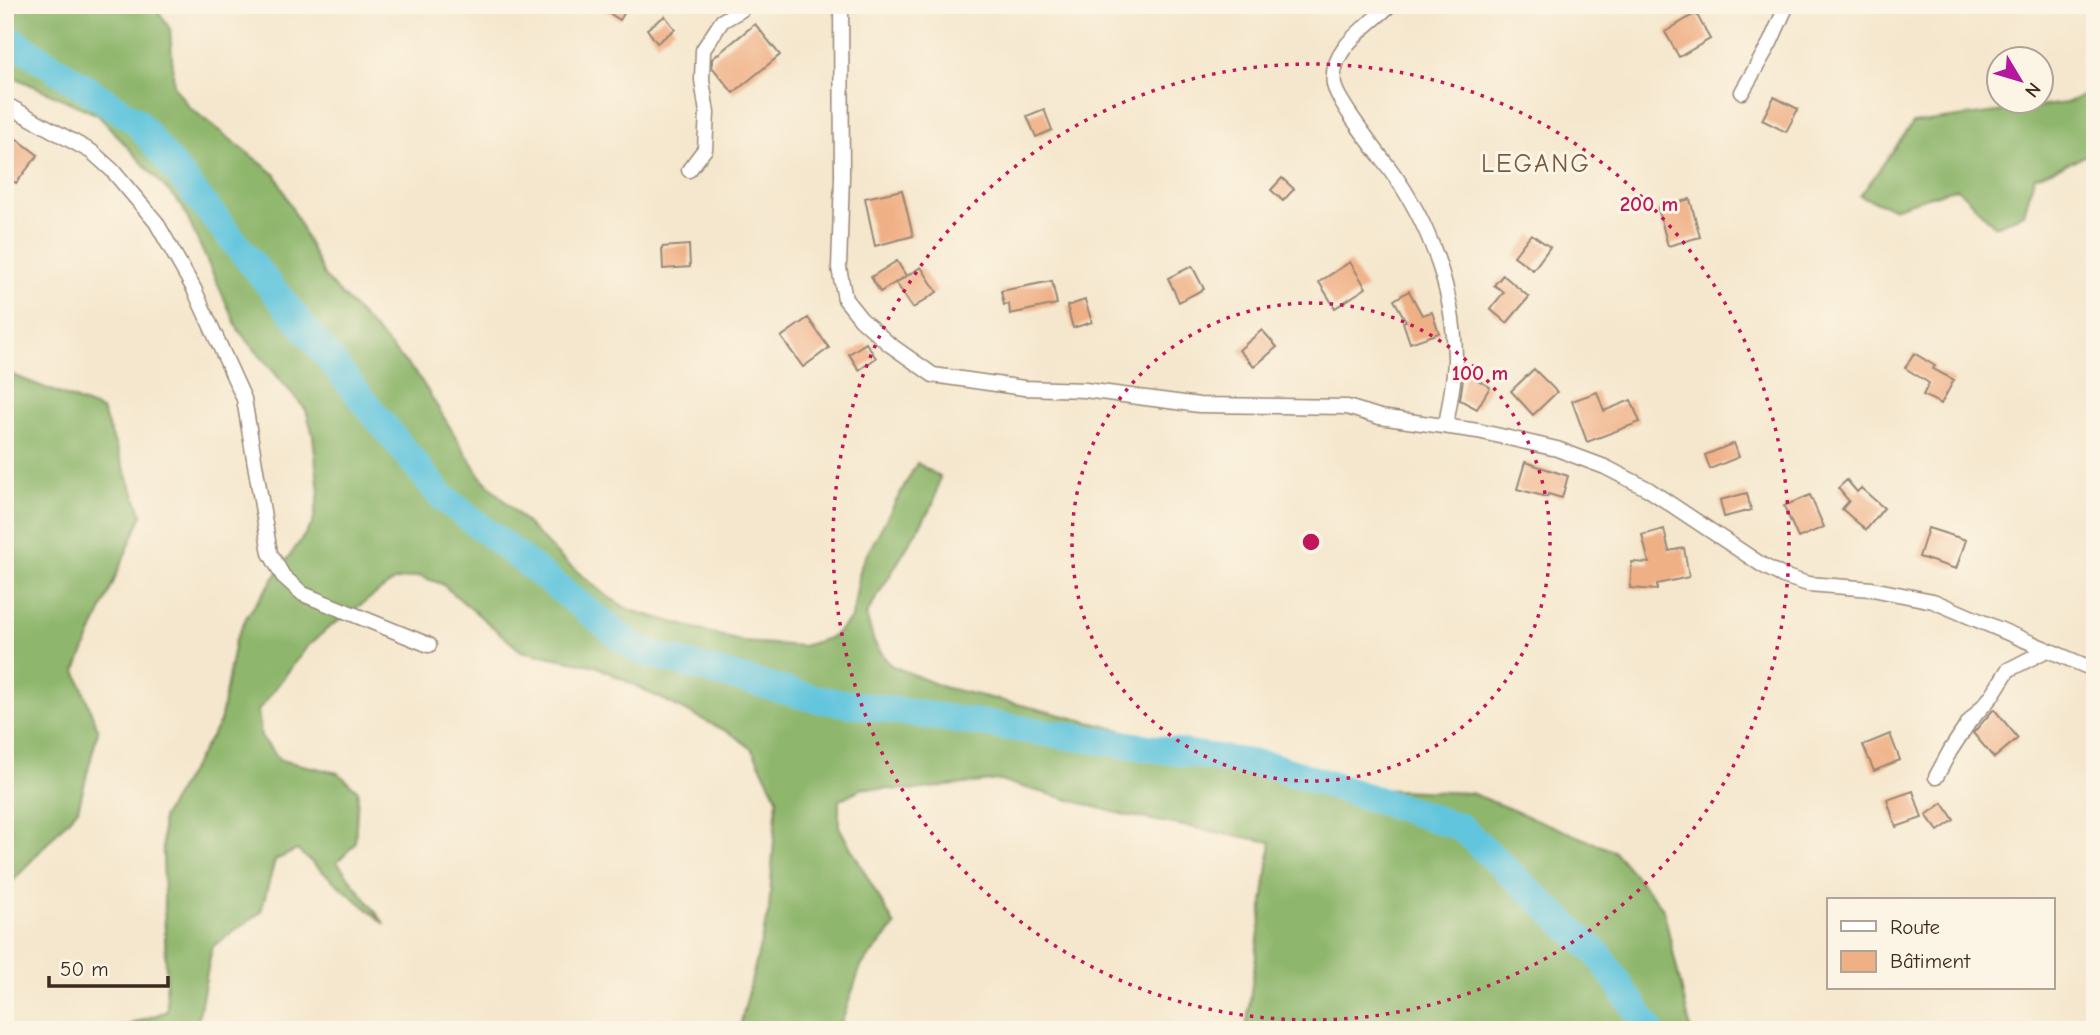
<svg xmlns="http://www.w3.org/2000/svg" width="2100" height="1035" font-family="'Comic Neue',sans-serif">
<rect width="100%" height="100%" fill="#fcf5e5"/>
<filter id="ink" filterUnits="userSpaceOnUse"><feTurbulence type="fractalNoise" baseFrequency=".0143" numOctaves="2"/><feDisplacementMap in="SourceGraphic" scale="14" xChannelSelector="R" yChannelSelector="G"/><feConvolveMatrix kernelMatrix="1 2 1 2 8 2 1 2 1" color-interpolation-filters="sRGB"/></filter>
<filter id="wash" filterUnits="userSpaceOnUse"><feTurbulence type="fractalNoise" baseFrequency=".00686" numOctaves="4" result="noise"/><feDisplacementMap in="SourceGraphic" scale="28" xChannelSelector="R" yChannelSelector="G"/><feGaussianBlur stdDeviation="1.57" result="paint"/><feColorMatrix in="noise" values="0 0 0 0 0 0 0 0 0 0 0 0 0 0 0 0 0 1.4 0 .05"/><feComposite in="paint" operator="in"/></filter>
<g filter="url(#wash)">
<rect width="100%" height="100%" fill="#f5e7cd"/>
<path fill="#8eb66c" stroke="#647045" stroke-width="2" d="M5 5H154L170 29 174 86 189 107 276 175 325 277 419 377 480 476 560 557 605 595 630 610 743 642 803 646 832 637 852 618 861 565 917 463 940 477 933 504 866 615 874 642 890 665 943 687 1034 708 1348 788 1471 793 1614 851 1663 908 1691 1030H1246L1271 842 1125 815 997 780 914 790 862 788 839 800V827L895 926 861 966 839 1030H739L769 910 777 798 752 749 732 734 596 666 521 651 442 584 419 576 394 581 327 629 307 647 258 711 261 737 280 760 338 773 358 791 355 844 337 862 385 924 297 850 275 860 261 912 212 947 196 1030H116L167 1011 162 818 220 722 235 641 247 616 313 523 319 493 313 435 306 410 239 331 182 206 98 115 5 73Z
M2095 90V152L2034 177 2024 214 1995 226 1957 188 1893 208 1860 196 1913 123 2066 103Z
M5 372 102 410 142 515 76 670 98 731 78 809 5 890Z"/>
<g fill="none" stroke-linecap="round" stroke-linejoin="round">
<path stroke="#60c5dd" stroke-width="28" d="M5 36 136 121 441 496 639 651 816 699 1272 766 1460 827 1598 954 1650 1030"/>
</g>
<g id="blocks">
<path fill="#f0b086" d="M597 5H629L620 20Z
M1696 13 1710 39 1679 57 1665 32Z
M665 16 675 29 657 43 647 29Z
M755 24 780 55 733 93 712 67V59Z
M1774 97 1798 109 1786 132 1762 120Z
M1044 109 1052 130 1036 137 1027 116Z
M5 130 38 155 16 183 5 175Z
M1282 178 1294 189 1283 201 1271 190Z
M902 190 913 236 875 246 865 198Z
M1690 199 1700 237 1668 246 1658 208Z
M1531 234 1550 247 1533 270 1514 256Z
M689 245 690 267 663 269 662 247Z
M897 261 906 276 880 292 871 277Z
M1350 262 1366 288 1335 308 1319 282Z
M1192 266 1204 289 1179 302 1168 278Z
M921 267 937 292 913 308 896 283Z
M1503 275 1529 297 1507 323 1490 309 1504 292 1494 285Z
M1052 281 1057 304 1010 314 1009 304 1004 305 1001 291Z
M1409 291 1422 315 1432 312 1439 333 1410 343 1403 322 1406 321 1394 300Z
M1085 300 1092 322 1073 328 1067 306Z
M808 318 829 348 803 367 781 337Z
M1262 330 1277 347 1254 367 1239 350Z
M866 343 876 358 859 370 849 354Z
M1914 353 1935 366 1933 369 1954 380 1941 404 1923 395 1929 383 1905 368Z
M1534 369 1557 392 1533 415 1511 391Z
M1464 372 1490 387 1477 409 1460 400Z
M1597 392 1604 411 1631 400 1640 422 1587 442 1572 401Z
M1734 443 1739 457 1710 469 1705 455Z
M1525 462 1568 476 1562 498 1548 494 1547 497 1517 489Z
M1847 480 1857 492 1861 488 1884 508 1866 530 1842 509 1849 501 1838 488Z
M1747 493 1751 510 1724 517 1720 500Z
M1810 495 1824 527 1798 538 1784 506Z
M1928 528 1966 540 1956 569 1919 557Z
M1664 529 1669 551 1684 548 1689 577 1657 584V590L1630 588 1632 562 1649 563 1642 535Z
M1994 709 2018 738 1994 758 1973 733Z
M1890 734 1900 760 1874 771 1863 745Z
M1913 791 1922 818 1896 827 1887 800Z
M1943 803 1954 820 1938 831 1926 815Z"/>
</g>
</g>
<g filter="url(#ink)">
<use href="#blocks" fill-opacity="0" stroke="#988876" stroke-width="2"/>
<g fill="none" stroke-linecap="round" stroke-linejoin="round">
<g stroke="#988876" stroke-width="17">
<path id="street" d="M841 5 842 176 839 268 845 299 861 319 889 344 933 375 1024 388 1085 390 1199 405 1347 407 1380 417 1478 431 1557 449 1605 467 1648 489 1762 565 1783 576 1808 584 1872 589 1933 601 2095 670
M1390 5C1368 26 1329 49 1334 84 1336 100 1378 153 1390 169 1429 222 1454 290 1455 357 1455 380 1449 404 1446 426
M1742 92 1770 43 1787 5
M5 104 92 152 112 170 156 222 194 289 244 399 270 553 283 576 303 594 429 645
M689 170 705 149 707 113 702 80 703 50 722 21 741 10 745 5
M1936 777 1950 751 1969 722 1991 697 2008 670 2045 651"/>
</g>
<use href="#street" stroke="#fff" stroke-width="14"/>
</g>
</g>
<g fill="none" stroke="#c2185b" stroke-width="3.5" stroke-dasharray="3.5 7">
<circle cx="1311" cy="542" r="239"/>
<circle cx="1311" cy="542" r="478"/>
</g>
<g text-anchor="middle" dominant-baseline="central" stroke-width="6" stroke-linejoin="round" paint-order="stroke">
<g font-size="26" letter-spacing="2" fill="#7a5942" stroke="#fcf5e5">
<text x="1536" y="164">LEGANG</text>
</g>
</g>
<circle cx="1311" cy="542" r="10" fill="#c2185b" stroke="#fcf5e5" stroke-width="3.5"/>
<g font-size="21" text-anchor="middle" font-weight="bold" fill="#c2185b" stroke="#fcf5e5" stroke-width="6" stroke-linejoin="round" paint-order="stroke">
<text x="1649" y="211">200 m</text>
<text x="1480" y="380">100 m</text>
</g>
<rect width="2100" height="1035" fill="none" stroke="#fcf5e5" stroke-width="28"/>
<rect x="1827" y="898" width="228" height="91" fill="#fcf5e5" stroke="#afa495" stroke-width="2"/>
<rect x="1841" y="921" width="35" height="10" fill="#ffffff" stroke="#afa495" stroke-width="2"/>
<text x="1890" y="934" font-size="21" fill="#3b2a1e">Route</text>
<rect x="1841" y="951" width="35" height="21" fill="#f0b086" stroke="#afa495" stroke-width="2"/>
<text x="1890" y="968" font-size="21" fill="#3b2a1e">Bâtiment</text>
<g transform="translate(2020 80) rotate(128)"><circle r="33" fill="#fcf5e5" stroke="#afa495" stroke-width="2"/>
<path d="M0-5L12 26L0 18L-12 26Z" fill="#b5179e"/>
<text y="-10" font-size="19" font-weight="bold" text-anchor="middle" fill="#3b2a1e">N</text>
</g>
<path d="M49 976v10h119v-10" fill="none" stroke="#3b2a1e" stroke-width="3.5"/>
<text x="60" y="976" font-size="21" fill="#3b2a1e" stroke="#fcf5e5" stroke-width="5" paint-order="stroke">50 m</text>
</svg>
